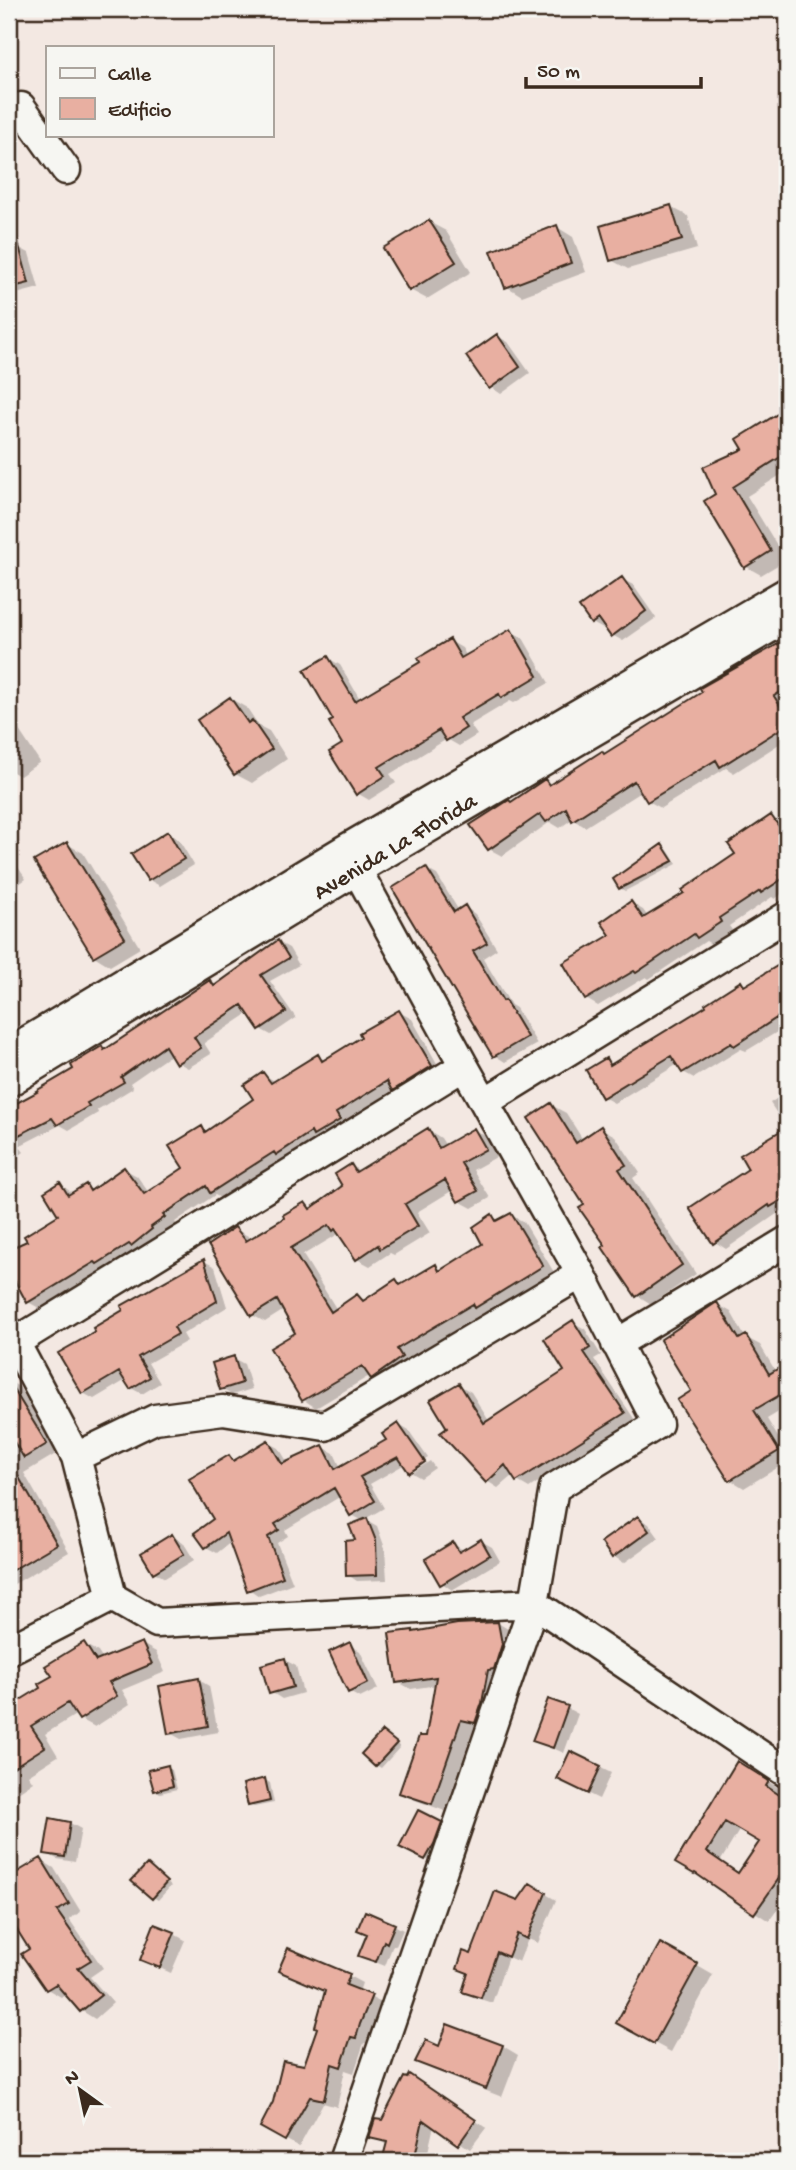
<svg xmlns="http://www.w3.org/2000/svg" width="796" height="2170" font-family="'Gochi Hand',sans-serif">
<rect width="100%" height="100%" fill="#f3e8e2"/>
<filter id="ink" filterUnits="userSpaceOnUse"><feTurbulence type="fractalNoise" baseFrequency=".0143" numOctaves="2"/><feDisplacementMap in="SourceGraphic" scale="14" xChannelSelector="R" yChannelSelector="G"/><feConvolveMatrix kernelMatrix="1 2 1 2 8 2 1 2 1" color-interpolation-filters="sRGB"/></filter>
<g filter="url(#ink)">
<path fill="#0003" fill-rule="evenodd" d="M671 207 688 216 697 249 628 269 611 260Z
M429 222 446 231 471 272 427 299 410 290Z
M557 227 573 237 586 272 522 296 506 286Z
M18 247 29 253 39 288 16 294 9 290V249Z
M497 336 508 342 530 373 501 394 491 387Z
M787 410V471L747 496 786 560 761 575 745 566 718 495 745 450 739 439Z
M622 579 633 585 656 618 623 641 612 635 606 627 603 629 592 623Z
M511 631 523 638 549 683 514 703 510 701 470 725 477 735 459 746 447 739 390 774 396 783 369 800 357 793 345 745 336 720 328 658 340 665 360 699 422 663 450 641 462 648 467 657Z
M787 641V739L734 773 726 768 661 808 648 801 642 791 585 827 572 819 560 828 550 822 502 856 489 849 512 804 545 781 552 785 605 755 704 692 702 689Z
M9 694 20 712 11 718 40 762 20 776 9 770Z
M231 699 247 708 259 726 269 731 287 759 252 783 235 774Z
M771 817 783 824 787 830V890L775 899 772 897 729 926 732 930 711 944 706 941 649 979 646 977 598 1006 586 999 612 935 631 903 643 910 648 917 687 894 737 855Z
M168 833 179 840 194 865 160 886 149 880Z
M67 844 83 853 140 948 110 966 94 956Z
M662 846 667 849 677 864 625 891 620 888Z
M9 857 13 860 26 879 9 891Z
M426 869 437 875 459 911 465 907 475 914 497 949 483 958 511 1005 516 1008 537 1044 505 1062 494 1055Z
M278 942 289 948 299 965 270 981 296 1018 271 1035 260 1029 249 1013 204 1043 211 1054 188 1068 177 1062 172 1054 130 1083 133 1088 97 1110 98 1113 69 1130 60 1125 19 1146 24 1152 9 1163V1109L40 1093 76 1069 102 1048 106 1050 210 982 217 986Z
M787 961V1026L746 1051 741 1049 694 1078 683 1072 678 1064 614 1103 603 1097 606 1060 613 1064 709 1006 741 983 747 986Z
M399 1012 412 1019 443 1074 406 1097 395 1090 348 1120 352 1127 224 1200 215 1195 175 1222 177 1225 162 1235 164 1237 111 1271 108 1269 41 1309 28 1302 9 1265V1251L29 1241 60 1215V1184L74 1194 86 1186 93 1191 124 1169 137 1176 149 1193 185 1168 202 1128 208 1132 256 1099 263 1074 276 1082 318 1056 326 1061Z
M787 1092V1211L784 1213 781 1211 726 1249 715 1242 750 1169 742 1155 787 1129 770 1103Z
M551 1105 566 1113 583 1140 601 1128 615 1136 640 1173 633 1178 696 1274 651 1304 637 1295 607 1245 587 1205Z
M428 1130 441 1138 446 1146 474 1130 487 1137 498 1156 473 1170 490 1198 472 1208 459 1201 453 1190 417 1212 430 1233 394 1255 390 1253 370 1266 357 1259 340 1233 303 1255 337 1310 357 1296 366 1301 396 1281 403 1285 436 1266 442 1270 485 1244 492 1216 500 1221 511 1215 524 1222 555 1274 490 1314 485 1312 409 1357 414 1365 385 1385 371 1375 316 1408 304 1400 298 1334 284 1310 265 1322 252 1315 235 1229 248 1236 251 1240 305 1204 313 1209 345 1187 351 1166 360 1171Z
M204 1261 215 1267 227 1307 183 1334 187 1341 148 1363 160 1383 142 1394 131 1388 126 1380 94 1399 83 1393 97 1332Z
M717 1304 731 1312 745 1337 760 1345 776 1372 787 1365V1407L767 1419 787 1452V1462L744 1488 731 1480 680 1400 694 1392Z
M574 1323 585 1329 601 1355 594 1359 635 1420 529 1488 517 1481 513 1475 498 1488 487 1481 449 1428 459 1385 471 1392 489 1421 567 1371Z
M233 1358 244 1364 252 1389 232 1395 221 1389Z
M9 1381 19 1387 59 1452 24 1473 69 1552 9 1587Z
M399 1425 409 1431 428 1458 412 1468V1473L405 1464 370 1484 384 1508 365 1519 377 1526 385 1548 387 1580 357 1581 348 1575 363 1521 352 1515 341 1496 285 1530 288 1536 277 1543 293 1583 259 1596 249 1589 231 1542 217 1553 206 1547 216 1520 229 1457 236 1461 268 1442 279 1448 288 1463 323 1447 334 1453 341 1468 389 1440Z
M430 1461 435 1468 421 1478 412 1473Z
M638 1518 649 1524 659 1538 624 1563 613 1556Z
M172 1536 183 1542 194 1560 165 1578 154 1572Z
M481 1541 492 1547 500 1561 452 1590 442 1583 453 1544 465 1551Z
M498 1623 511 1631 489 1729 474 1727 445 1811 415 1800 401 1792 428 1738 437 1685 411 1689 398 1682 413 1632 416 1634Z
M84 1644 98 1652 103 1660 142 1644 156 1652 165 1672 122 1690 130 1704 95 1727 80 1719 77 1714 45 1734 58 1756 28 1775 33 1782 9 1798V1709L43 1689Z
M349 1644 360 1651 378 1689 360 1698 349 1692Z
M285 1660 296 1666 303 1693 282 1699 271 1692Z
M199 1680 209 1686 218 1732 181 1739 170 1733Z
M567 1708 578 1714 564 1753 534 1740Z
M388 1736 400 1747 381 1768 376 1765Z
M571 1753 611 1773 599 1799 570 1785Z
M167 1767 172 1770 177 1789 160 1793 155 1790Z
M752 1772 782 1790 779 1795 787 1801V1896L769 1921 678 1863ZM740 1829 762 1842 738 1874 720 1862Z
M265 1780 270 1783 274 1803 254 1807 249 1805Z
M70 1823 81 1829 75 1862 57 1859 46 1853Z
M441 1823 452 1829 437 1865 402 1846Z
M41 1860 54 1868 81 1912 69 1919 103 1968 90 1977 113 2003 95 2019 82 2011 66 1993 61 1997 47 1989 31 1950 9 1913V1879Z
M148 1866 171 1886 158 1900 153 1897Z
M530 1885 556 1900 538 1943 528 1939 519 1962 508 1957 492 2003 474 1997 464 1991 469 1975 459 1969 472 1957 519 1902Z
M394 1925 403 1930 396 1946 393 1945 385 1966 360 1956 368 1935Z
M174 1934 185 1940 171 1973 153 1965Z
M661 1945 713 1975 671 2052 634 2032Z
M281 1970 349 1976 362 1983 359 1992 384 2004 369 2044 364 2043 354 2073 345 2070 337 2107 323 2103 299 2147 262 2126 305 2067 319 2027 326 1992Z
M449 2026 503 2046 518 2055 502 2097 433 2070 417 2061 440 2049Z
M421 2082 486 2128 470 2149 434 2125 426 2161H384L388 2145 371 2137Z"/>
<path fill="#e8afa1" stroke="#3b2a1e" stroke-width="2" fill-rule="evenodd" d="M671 205 682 240 610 261 600 226Z
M429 220 456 262 409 291 383 248Z
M557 225 571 263 505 288 491 251Z
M15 231 29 283 9 288V232Z
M497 334 520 367 489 389 466 356Z
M787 408V453L733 487 771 551 744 568 704 501 715 494 703 467 743 449 737 439Z
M622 577 646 611 611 637 598 619 591 624 579 607Z
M511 629 538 676 501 698 499 694 459 718 466 728 446 741 439 730 379 767 385 776 356 795 329 752 342 744 329 722 333 720 304 670 328 656 355 701 420 662 418 658 450 639 461 658Z
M787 639V688L774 696 787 717V725L720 767 716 760 647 802 634 781 572 821 566 808 546 822 540 814 488 850 470 825 509 800 511 802 545 779 549 785 602 751 604 754 702 692 700 688Z
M230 697 248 723 252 720 272 749 234 775 197 720Z
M771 815 787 838V876L761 893 760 891 719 918 721 922 697 938 694 934 636 973 634 971 585 1000 563 963 610 935 601 922 631 901 643 918 684 893 682 890 735 854 728 844Z
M168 831 184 859 148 881 131 854Z
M67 842 125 938 93 957 34 861Z
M662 844 673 861 619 889 613 879Z
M426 867 454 912 465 905 487 943 473 951 503 1001 505 1000 527 1037 493 1057 392 888Z
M278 940 289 958 261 975 286 1012 259 1030 242 1005 194 1037 201 1048 176 1064 165 1046 121 1077 124 1082 87 1103 89 1106 57 1125 52 1118 9 1140V1107L37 1092 36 1091 73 1069 71 1065 102 1046 104 1050 210 980 214 986Z
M787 960V1011L734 1046 731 1043 682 1073 671 1056 602 1098 586 1070 606 1058 610 1065 706 1006 705 1004 741 981 744 986Z
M399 1010 432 1066 392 1091 387 1081 336 1113 340 1120 313 1136 311 1132 276 1155 274 1152 210 1193 206 1186 163 1215 165 1217 151 1227 152 1229 131 1246 129 1244 97 1264 95 1262 27 1303 9 1270V1249L27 1241 24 1236 58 1215 44 1192 60 1182 68 1195 86 1184 90 1191 124 1167 144 1194 183 1168 169 1146 202 1126 205 1132 253 1099 244 1085 263 1072 271 1083 318 1054 322 1061 361 1037 359 1033Z
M551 1103 576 1143 601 1126 626 1165 619 1169 682 1265 636 1297 602 1247 605 1245 579 1208 584 1205 528 1118Z
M787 1127V1197L770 1207 769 1205 713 1244 689 1208 748 1169 740 1155Z
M428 1128 439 1148 474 1128 486 1149 461 1163 478 1191 458 1202 445 1180 405 1204 418 1226 380 1249 378 1245 356 1260 335 1229 333 1231 329 1225 291 1248 331 1312 357 1294 363 1301 396 1279 400 1285 436 1264 439 1271 482 1244 473 1227 492 1214 496 1221 511 1213 543 1266 475 1308 473 1304 397 1349 402 1357 371 1379 362 1366 302 1401 270 1348 295 1333 277 1300 251 1316 208 1245 235 1227 246 1241 284 1218 283 1215 305 1202 310 1209 342 1186 335 1174 351 1164 356 1172Z
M204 1259 217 1301 174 1327 178 1334 138 1357 150 1377 130 1389 119 1372 82 1394 58 1353 95 1332 93 1328 123 1310 121 1306Z
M717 1302 739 1339 746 1335 769 1374 787 1363V1391L754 1410 779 1451 729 1481 677 1400 691 1391 660 1340Z
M573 1320 590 1348 584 1352 625 1413 516 1482 505 1465 486 1483 440 1433 447 1428 430 1400 459 1383 484 1423 564 1371 544 1339Z
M234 1356 242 1383 220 1390 212 1363Z
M9 1382 47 1444 24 1458 9 1434Z
M398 1423 425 1462 409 1473 398 1457 360 1477 375 1501 350 1516 334 1488 275 1524 279 1530 268 1537 283 1577 247 1591 226 1533 205 1548 194 1533 213 1519 189 1479 229 1455 233 1461 268 1440 282 1464 323 1445 335 1469 386 1440 382 1434Z
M9 1460 57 1544 9 1572Z
M638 1516 649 1531 612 1558 601 1542Z
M367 1518 376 1541 377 1575 346 1576 345 1541 355 1540 349 1525Z
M172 1534 184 1554 153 1573 141 1553Z
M481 1539 490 1555 440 1585 425 1559 453 1542 459 1552Z
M498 1622 502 1644 494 1669 488 1670 482 1703 475 1723 461 1720 432 1804 399 1793 419 1736H426L436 1677 396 1683 389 1633 413 1630V1632L457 1624Z
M84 1642 96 1661 142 1642 152 1664 109 1682 117 1696 79 1720 68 1703 31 1726 45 1747 9 1770V1707L40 1688 38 1684 52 1676 45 1666Z
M350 1642 368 1683 348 1693 329 1652Z
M285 1658 293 1687 269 1694 261 1665Z
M199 1678 208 1726 168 1734 159 1686Z
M548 1699 568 1706 553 1748 532 1741Z
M382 1731 397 1743 375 1767 361 1754Z
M570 1751 601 1766 588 1794 557 1779Z
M737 1761 769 1781 766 1786 787 1800V1867L754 1914 695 1873 694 1874 675 1863ZM725 1822 759 1842 738 1873 707 1852Z
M168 1765 173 1786 154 1791 148 1770Z
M265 1778 270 1801 248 1806 243 1784Z
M418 1810 442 1822 434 1844 425 1860 399 1847Z
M50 1818 70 1822 65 1857 44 1854Z
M41 1858 69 1904 57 1911 91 1960 78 1968 101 1995 80 2012 56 1984 46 1990 21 1954 29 1949 9 1917V1877Z
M147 1864 167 1882 152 1899 131 1881Z
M530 1883 546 1893 527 1939 517 1934 508 1957 497 1952 481 1998 462 1992 468 1973 457 1969 463 1951 471 1954 495 1891 518 1900Z
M365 1911 395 1924 387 1943 384 1941 376 1962 358 1956 367 1934 357 1930Z
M154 1924 175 1932 160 1968 140 1960Z
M660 1943 698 1964 654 2044 616 2023Z
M288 1948 350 1974 346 1985 372 1995 360 2024 356 2038 351 2037 341 2067 332 2064 324 2100 310 2097 285 2141 260 2127 273 2102 283 2061 304 2065 317 2028 315 2027 325 1991 278 1971Z
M447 2024 503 2045 486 2089 415 2062 426 2040 439 2046Z
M409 2074 476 2120 458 2145 423 2120 414 2161H382L387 2142 369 2138 375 2119 382 2120 404 2077 407 2078Z"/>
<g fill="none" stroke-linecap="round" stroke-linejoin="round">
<g stroke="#3b2a1e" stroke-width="33">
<path id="minor" d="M9 115 21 107 66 170
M9 1052 344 850 787 592
M9 1082 357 870 787 618
M485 1102 787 916
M9 1331 76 1457 112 1597 157 1623 534 1603 787 1773
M616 1344 787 1241
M9 1346 464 1066
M76 1457 155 1419 223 1410 325 1426 581 1274
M9 1650 112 1597
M343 2161 534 1603 554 1488 658 1424 581 1274 464 1066 357 870 344 850"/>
</g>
<use href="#minor" stroke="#f6f6f2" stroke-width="28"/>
</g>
</g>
<g text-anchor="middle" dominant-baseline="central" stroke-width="5" stroke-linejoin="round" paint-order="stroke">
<g font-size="24" fill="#3b2a1e" stroke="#f6f6f2">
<text transform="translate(396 848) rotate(-31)">Avenida La Florida</text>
</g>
</g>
<rect width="796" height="2170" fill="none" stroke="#f6f6f2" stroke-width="35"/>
<rect x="18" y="18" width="761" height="2135" fill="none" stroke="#3b2a1e" stroke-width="2.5" filter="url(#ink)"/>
<rect x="46" y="46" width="228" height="91" fill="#f6f6f2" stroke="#aba49d" stroke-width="2"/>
<rect x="60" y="68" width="35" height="10" fill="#f6f6f2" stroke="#aba49d" stroke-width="2"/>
<text x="108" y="80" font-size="21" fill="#3b2a1e">Calle</text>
<rect x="60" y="98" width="35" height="21" fill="#e8afa1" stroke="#aba49d" stroke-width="2"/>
<text x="108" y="116" font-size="21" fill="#3b2a1e">Edificio</text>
<g transform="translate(80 2090) rotate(327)" stroke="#f6f6f2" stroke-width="5" paint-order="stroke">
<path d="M0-5L12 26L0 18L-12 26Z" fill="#3b2a1e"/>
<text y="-10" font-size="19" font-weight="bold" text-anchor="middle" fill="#3b2a1e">N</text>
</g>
<path d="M526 77v10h175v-10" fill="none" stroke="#3b2a1e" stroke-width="3.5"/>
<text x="537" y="77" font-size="21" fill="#3b2a1e" stroke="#f6f6f2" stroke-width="5" paint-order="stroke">50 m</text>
</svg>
